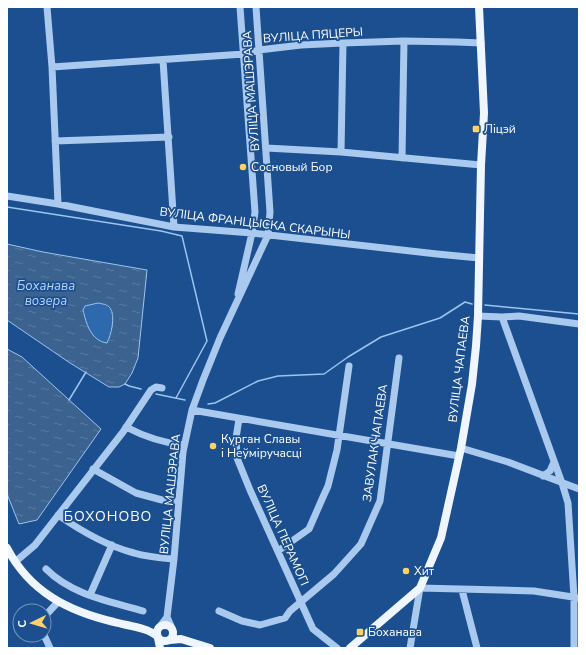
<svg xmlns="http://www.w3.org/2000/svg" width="586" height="655" font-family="'Nunito Sans',sans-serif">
<defs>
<pattern id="water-ripples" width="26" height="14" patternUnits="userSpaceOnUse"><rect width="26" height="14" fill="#3c6290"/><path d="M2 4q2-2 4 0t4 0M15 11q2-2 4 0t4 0" fill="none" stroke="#597aa1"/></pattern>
</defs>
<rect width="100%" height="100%" fill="#1b4f8f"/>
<path fill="#2e69ad" d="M98 303C119 306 114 328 107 343 91 341 86 324 83 310L85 306Z"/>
<path fill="url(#water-ripples)" stroke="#9cc4f0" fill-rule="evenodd" d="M7 244 43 252 147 270 138 358 132 373 125 384 119 387H109L70 363 7 320ZM98 303C102 304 107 304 110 308 116 316 111 335 107 343 91 341 86 323 83 310L85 306Z
M7 349 22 357 101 429 37 520 19 524 7 494Z"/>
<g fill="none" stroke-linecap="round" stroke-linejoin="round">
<path stroke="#9cc4f0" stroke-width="1.5" d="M7 207 161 231 182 236 207 341 176 398
M485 305 579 314
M125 384 129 386 141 389
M156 394 185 400
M69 400 86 372
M208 404 215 403 258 381 278 376 324 374 348 357 381 337 440 318 465 302 472 304"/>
<path stroke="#a9c9ee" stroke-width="7" d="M47 7 52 67 58 204
M163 60 174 227
M52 67 244 54 259 50 301 45 343 43 404 41 457 42 481 43
M55 141 169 137
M266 148 341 152 481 165
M341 152 343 43
M402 158 404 41
M7 196 58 204 174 227 252 233 437 254 479 258
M238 294 252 233 255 212 240 7
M478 316 502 317 562 483 568 503 574 597V648
M502 317 519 316 579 324
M192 410 459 456
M239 419 236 438 237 458 250 490 313 629 337 648
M126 427C145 437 163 443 184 445
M461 448 508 462 579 489
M93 469 136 493 162 500 178 501
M543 476 550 471 554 462
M58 515C81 531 107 546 134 553 147 557 161 558 174 559
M278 551 309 529 323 497 328 486 337 450 349 366
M15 562 35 545 123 432 151 390 156 387 162 388
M46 569C72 595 109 601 143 611
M462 590 477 648
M90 595 112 545
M219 611 242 621 260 625 285 618 290 611 334 574 361 544 380 501 399 358
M44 617 58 602
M161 625 167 617
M171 626 167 617 174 559 183 452 192 410 203 380 220 338 268 235 270 212 256 7
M44 635 50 648
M410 648 420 588 534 591 579 598"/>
<path stroke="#f0f6ff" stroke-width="8" d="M7 548C30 592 68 611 114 622 128 626 146 627 157 636
M157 633a8 8 0 1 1 16 0a8 8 0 1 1-16 0Z
M158 638 160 648
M170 640 181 639 210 648
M350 648 420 588 441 538 461 448 472 384 476 346 478 316 481 165 484 113 479 7"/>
</g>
<g fill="#ffd166" stroke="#1b4f8f" stroke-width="1.5">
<rect x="472" y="125" width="8" height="8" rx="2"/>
<circle cx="243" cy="167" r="4"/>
<circle cx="213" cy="446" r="4"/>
<circle cx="406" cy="571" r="4"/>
<rect x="356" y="628" width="8" height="8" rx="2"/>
</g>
<g text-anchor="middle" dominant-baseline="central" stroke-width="3.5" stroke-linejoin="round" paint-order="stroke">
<g font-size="12" fill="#fff" stroke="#1b4f8f">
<text transform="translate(313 35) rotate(-4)">ВУЛІЦА ПЯЦЕРЫ</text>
<text transform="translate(251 91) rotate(-94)">ВУЛІЦА МАШЭРАВА</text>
<text transform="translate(255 223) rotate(7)">ВУЛІЦА ФРАНЦЫСКА СКАРЫНЫ</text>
<text transform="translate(459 369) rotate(-83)">ВУЛІЦА ЧАПАЕВА</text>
<text transform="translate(375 443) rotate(-82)">ЗАВУЛАК ЧАПАЕВА</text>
<text transform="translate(170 494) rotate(-84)">ВУЛІЦА МАШЭРАВА</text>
<text transform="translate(283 535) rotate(66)">ВУЛІЦА ПЕРАМОГІ</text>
</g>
<g font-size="12" fill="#fff" stroke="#1b4f8f" text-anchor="start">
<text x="484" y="129">Ліцэй</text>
<text x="251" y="167">Сосновый Бор</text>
<text x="221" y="439">Курган Славы<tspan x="221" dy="14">і Неўміручасці</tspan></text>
<text x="414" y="571">Хит</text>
<text x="368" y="632">Боханава</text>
</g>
<g font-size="13" font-style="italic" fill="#b5d3f5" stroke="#1b4f8f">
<text x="46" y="286">Боханава<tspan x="46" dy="15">возера</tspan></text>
</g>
<g font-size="14" letter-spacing="1" fill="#fff" stroke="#1b4f8f">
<text x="108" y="516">БОХОНОВО</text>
</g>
</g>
<rect width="586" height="655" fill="none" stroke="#ffffff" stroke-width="16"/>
<g transform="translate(32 623) rotate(265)"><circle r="19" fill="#1b4f8f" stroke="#7695bc"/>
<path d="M0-3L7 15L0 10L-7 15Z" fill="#ffd166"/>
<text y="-6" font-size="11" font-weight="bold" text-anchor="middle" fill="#ffffff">С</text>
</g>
</svg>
